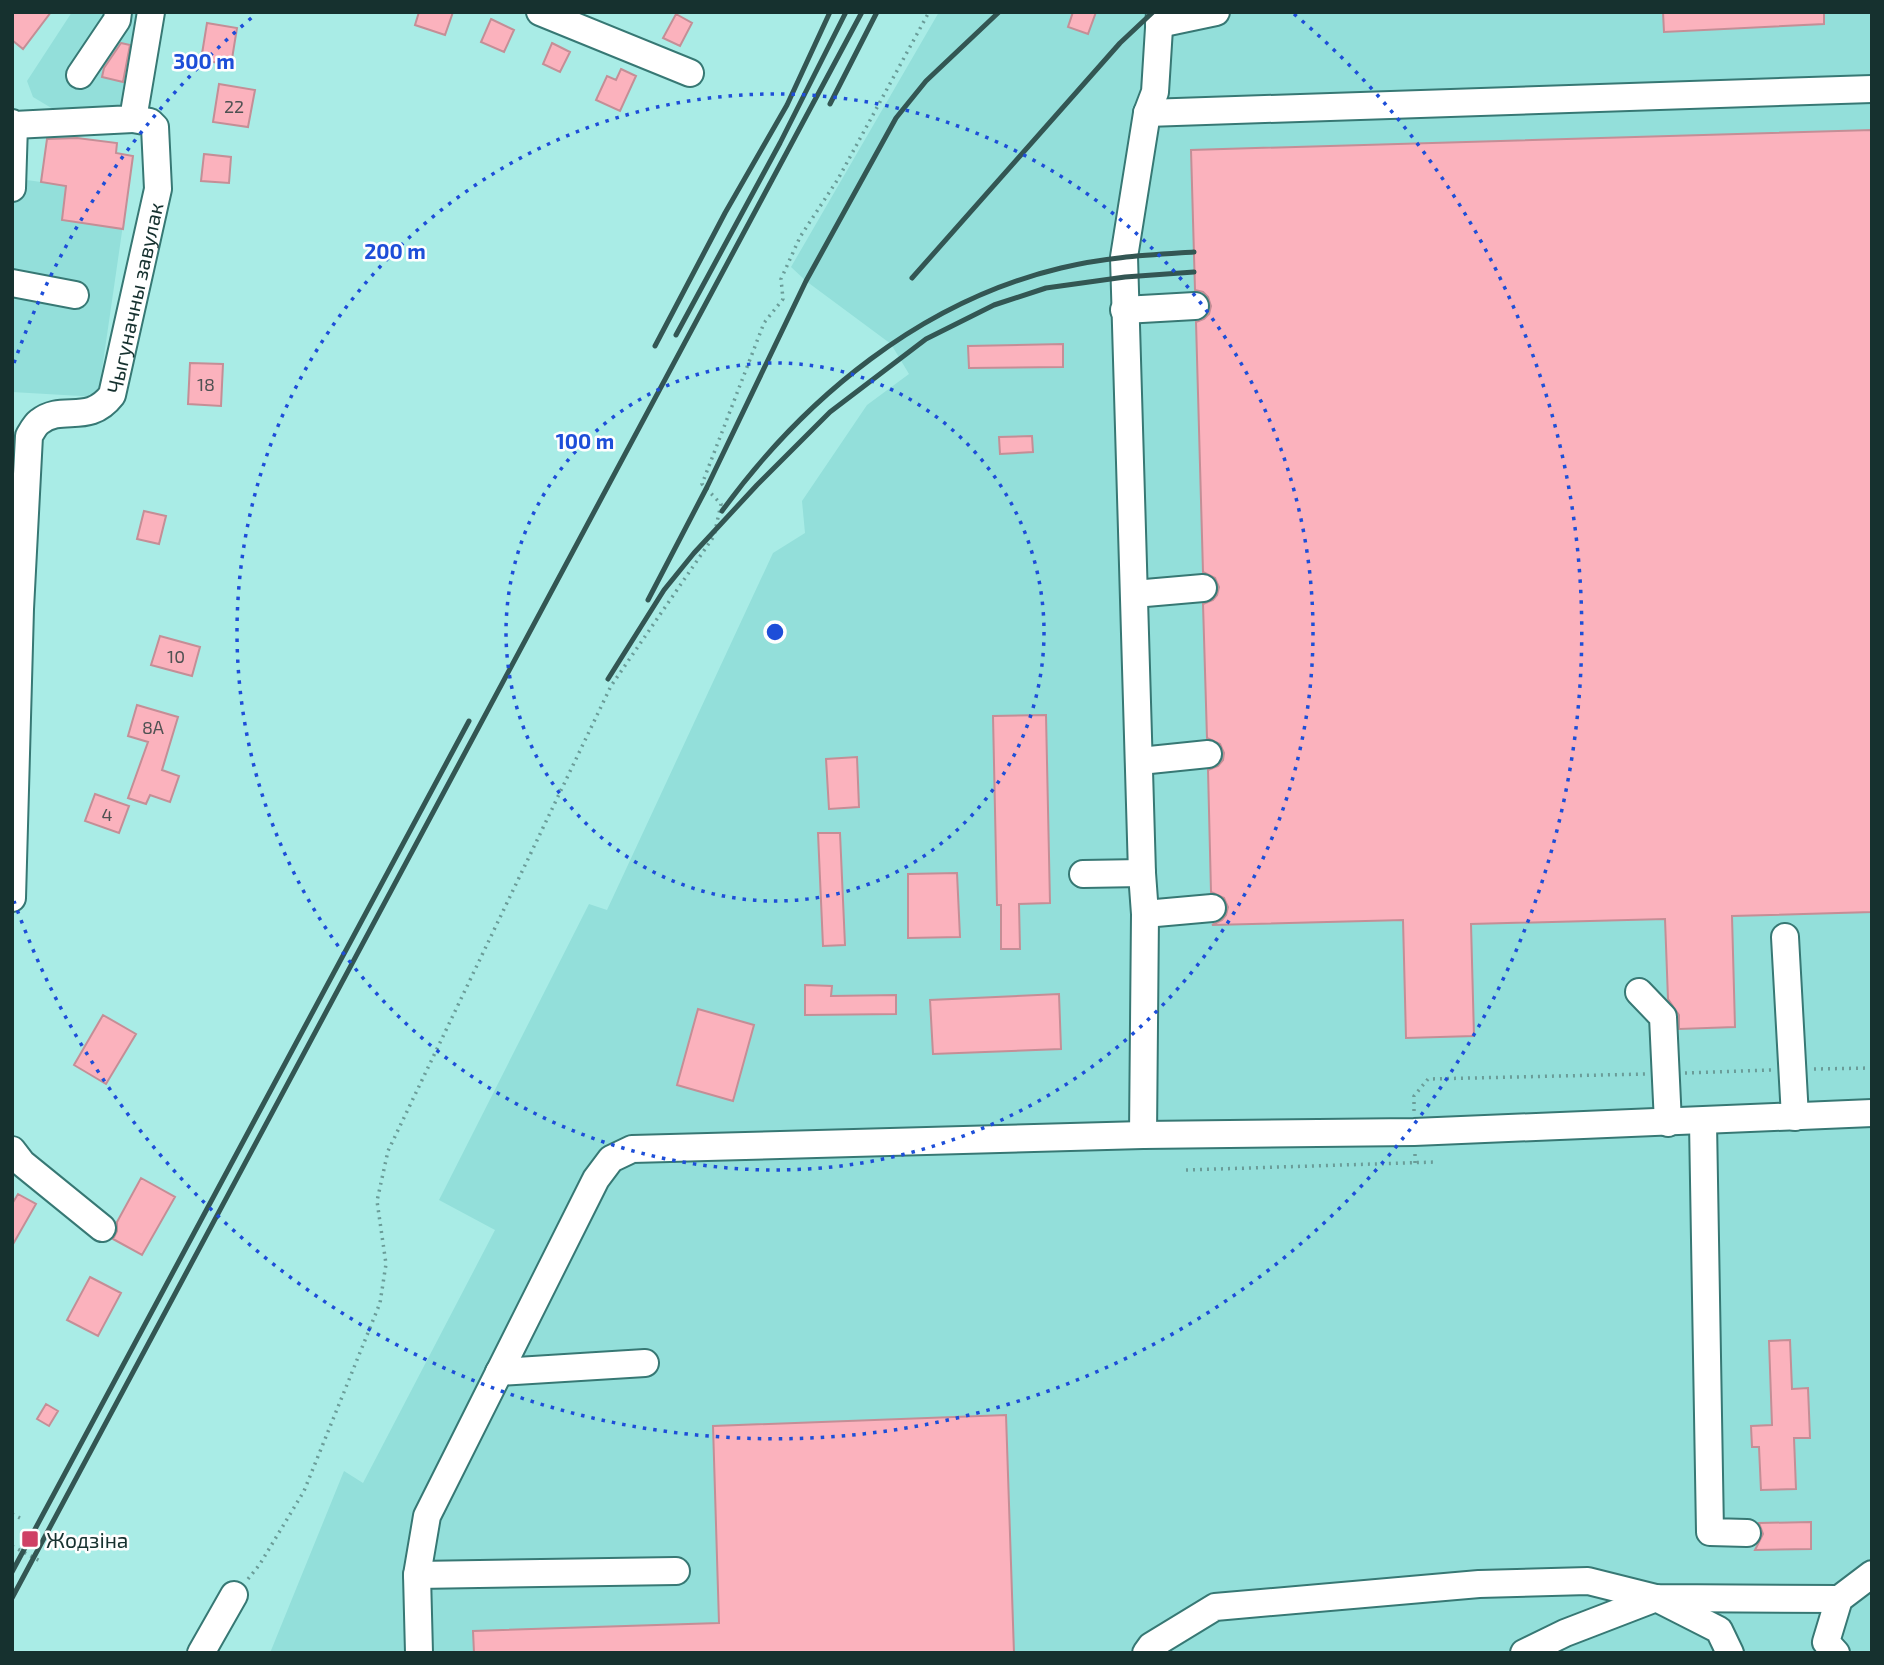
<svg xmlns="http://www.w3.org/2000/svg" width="1884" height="1665" font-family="'Exo 2',sans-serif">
<rect width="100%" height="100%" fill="#a9ece6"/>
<path fill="#93dfda" d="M72 12H144L125 115 53 109 33 97 27 81Z
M939 12H1872V1653H270L344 1471 363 1483 495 1230 439 1200 589 904 607 910 773 553 805 533 802 501 867 405 909 374 891 344 806 281 791 267Z
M48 133 117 143 116 153 133 156 98 397 12 392V178L41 182Z"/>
<path fill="#fbb2bd" stroke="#c48e96" stroke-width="2" d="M12 12H51L23 49 12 40Z
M419 12H453L445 35 415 25Z
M1073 12H1096L1088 34 1068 27Z
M1663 12H1824V24L1664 32Z
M676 14 692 23 680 46 663 38Z
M491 19 514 30 504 52 481 42Z
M207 23 237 28 231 65 201 60Z
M121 43 130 45 123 82 102 77 104 68Z
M552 43 570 52 560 72 543 64Z
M621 69 636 76 620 111 596 100 607 76 616 80Z
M219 84 255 90 248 127 213 122Z
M1872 130V912L1732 916 1735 1027 1679 1029V1015L1668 999 1665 919 1471 924 1474 1036 1406 1038 1403 920 1212 925 1222 920 1226 915 1228 907 1224 898 1211 892 1208 770 1218 766 1223 760 1224 753 1220 744 1207 738 1203 604 1213 600 1217 595 1219 587 1215 578 1203 572 1196 322 1204 319 1209 314 1211 306 1208 297 1203 292 1195 290 1191 150Z
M77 138 117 143 116 153 133 156 123 229 62 220 66 186 41 182 47 139Z
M204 154 231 157 229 183 201 181Z
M1063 344V367L969 368 968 346Z
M190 363 223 364 221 406 188 404Z
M1032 436 1033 452 1000 454 999 437Z
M144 511 166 516 159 544 137 539Z
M160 636 200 647 192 676 151 665Z
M137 705 178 717 162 770 179 776 170 802 150 795 146 804 128 798 148 742 128 736Z
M1046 715 1050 903 1019 904 1020 949H1001V905H997L993 716Z
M857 757 859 807 829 809 826 759Z
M95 794 129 806 119 833 85 821Z
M818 833H840L845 945 823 946Z
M957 873 960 937 908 938V874Z
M805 985 832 986 831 996 896 995V1014L805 1015Z
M1059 994 1061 1049 933 1054 930 1000Z
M698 1009 754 1025 733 1101 677 1085Z
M103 1015 136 1034 106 1084 74 1065Z
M141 1178 175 1197 142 1255 113 1239 117 1231V1222Z
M18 1194 36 1204 12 1246V1204Z
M90 1277 121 1293 98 1336 67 1320Z
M1790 1340 1792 1389 1808 1388 1810 1438H1794L1796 1489 1761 1490 1759 1447H1752L1751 1426 1772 1425 1769 1341Z
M46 1404 58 1411 49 1426 37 1419Z
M1006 1415 1014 1653H474L473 1631 719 1623 713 1426Z
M1811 1522V1549L1755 1550 1763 1534 1759 1523Z"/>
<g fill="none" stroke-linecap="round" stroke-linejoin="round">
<g stroke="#377874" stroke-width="30">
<g id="minor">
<path d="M540 12 690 73"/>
<path d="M1159 24 1216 12"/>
<path d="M80 75 117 20 118 12"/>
<path d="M1147 113 1872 89"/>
<path d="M12 123 14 125 133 119 151 12"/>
<path d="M12 188 14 125"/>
<path d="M12 283 75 295"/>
<path d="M1124 310 1195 306"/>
<path d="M1134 594 1203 588"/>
<path d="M1140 761 1208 754"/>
<path d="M1083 874 1142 873"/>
<path id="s1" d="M12 898 20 609 29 436C32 431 35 425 39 422 63 403 88 426 112 395L158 189 155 127 150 122 133 119"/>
<path d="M1145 914 1212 908"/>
<path d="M1785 937 1795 1117"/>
<path d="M1639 992 1663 1017 1668 1123"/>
<path d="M1703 1122 1710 1532 1747 1533"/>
<path d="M1143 1135 1145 914 1142 873 1124 257 1147 113 1155 92 1160 12"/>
<path d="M12 1150 22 1163 102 1228"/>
<path d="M499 1372 645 1363"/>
<path d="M417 1575 676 1571"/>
<path d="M201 1653 234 1595"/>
<path d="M419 1653 417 1575 427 1516 596 1179 611 1159 632 1149 1143 1135 1414 1132 1872 1113"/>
<path d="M1146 1653 1151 1646 1215 1607 1479 1584 1588 1581 1656 1598 1839 1599"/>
<path d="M1524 1653 1565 1633 1656 1598 1719 1630 1730 1653"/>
<path d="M1836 1653 1826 1642 1839 1599 1872 1574"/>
</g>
</g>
<path stroke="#6a9c98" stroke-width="3.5" stroke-dasharray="2 5" stroke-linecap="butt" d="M1814 1069 1872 1068
M1685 1073 1772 1070
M1414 1111V1096L1428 1079 1646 1074
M1415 1154V1163
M1186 1170 1436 1162
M12 1514 20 1518
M12 1546 40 1561
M248 1579 260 1564 304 1491 380 1303 386 1264 377 1201 388 1151 611 686 714 536 721 504 702 484 764 323 783 299 781 279 800 237 838 179 929 12"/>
<use href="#minor" stroke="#fff" stroke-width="26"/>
<path stroke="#335653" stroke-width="5" d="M830 104 877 12
M912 278 1120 43 1153 12
M676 335 780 143 846 12
M655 346 725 213 787 105 830 12
M722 511C805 397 922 301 1061 268 1105 257 1149 255 1194 252
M648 600 707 487 806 281 896 118 926 81 999 12
M608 679 664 590 694 553 757 485 830 412 926 339 994 305 1046 288 1125 277 1194 272
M12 1572 469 721
M12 1598 862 12"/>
</g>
<g fill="none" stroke="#1d4ed8" stroke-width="3.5" stroke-dasharray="3.5 7">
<circle cx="775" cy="632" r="269"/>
<circle cx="775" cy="632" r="538"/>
<path d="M14 363A807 807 0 0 1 256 14M1294 14A807 807 0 1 1 14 901"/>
</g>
<rect fill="#cf4065" stroke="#fefefe" stroke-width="2.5" x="21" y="1530" width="18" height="18" rx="3.5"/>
<g text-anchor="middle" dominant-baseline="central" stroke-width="5" stroke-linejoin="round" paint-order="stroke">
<g font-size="18" fill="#4f5152">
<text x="234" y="106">22</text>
<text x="206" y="384">18</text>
<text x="176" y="656">10</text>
<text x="153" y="727">8А</text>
<text x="107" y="814">4</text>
</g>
<g font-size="21" fill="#16312f" stroke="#fefefe">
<text stroke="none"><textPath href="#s1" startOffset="660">Чыгуначны завулак</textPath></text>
</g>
<g font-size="21" fill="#16312f" stroke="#fefefe" text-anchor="start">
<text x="46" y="1539">Жодзіна</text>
</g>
</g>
<circle cx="775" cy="632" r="10" fill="#1d4ed8" stroke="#fefefe" stroke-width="3.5"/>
<g font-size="21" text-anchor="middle" font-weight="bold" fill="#1d4ed8" stroke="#fefefe" stroke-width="5" stroke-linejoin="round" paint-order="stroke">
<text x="204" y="69">300 m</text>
<text x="395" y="259">200 m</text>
<text x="585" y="449">100 m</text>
</g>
<rect width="1884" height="1665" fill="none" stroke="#16312f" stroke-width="28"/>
</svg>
